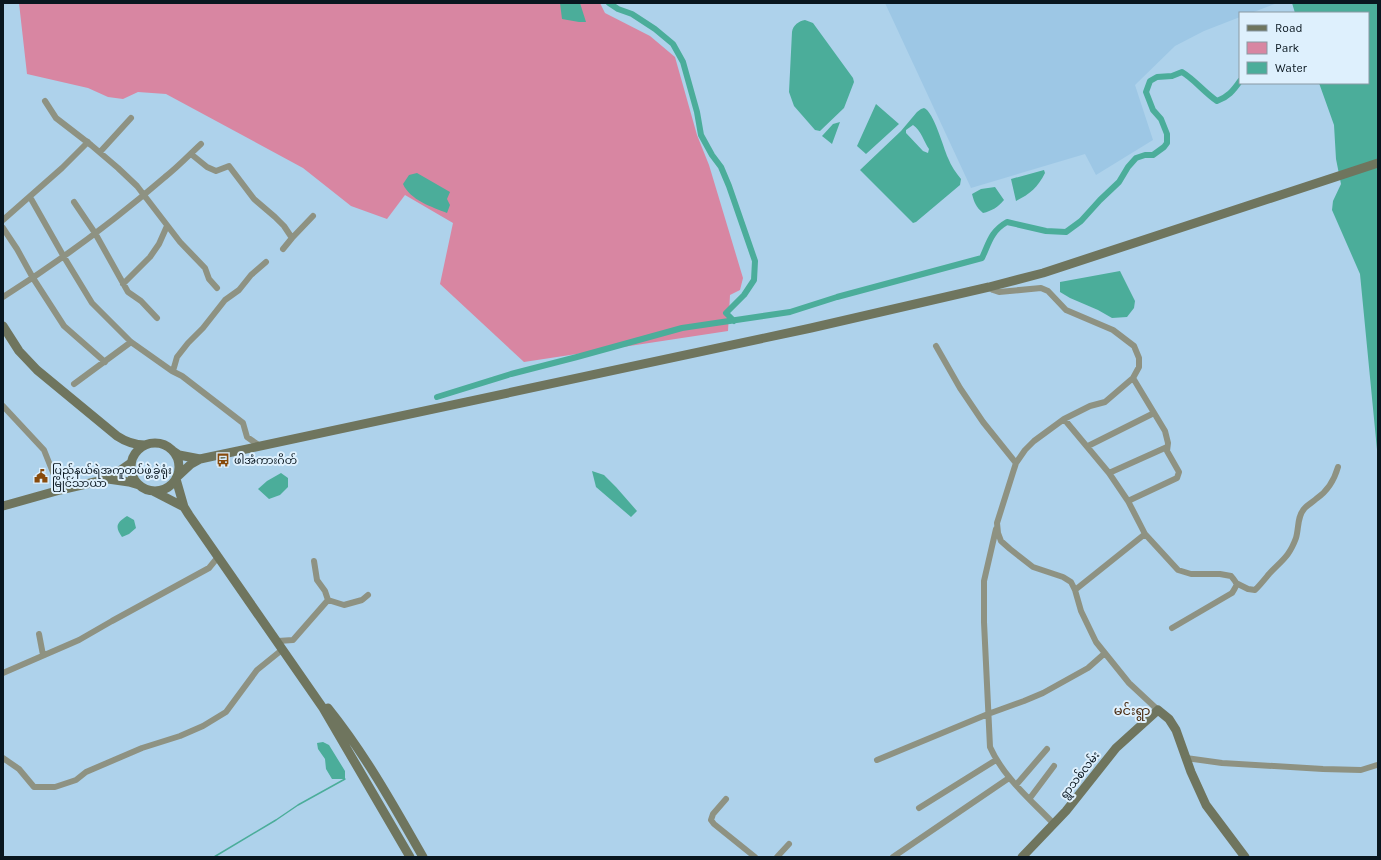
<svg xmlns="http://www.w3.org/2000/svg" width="1381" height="860" font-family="Karla,'Noto Sans Myanmar',sans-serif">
<rect width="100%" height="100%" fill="#aed2eb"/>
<path fill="#9dc7e5" d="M885 3H1277L1251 13H1240V17L1204 31 1175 46 1135 85 1153 140 1096 175 1085 154 971 188Z"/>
<path fill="#d886a2" d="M19 3H600L605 13 650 36 675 57 697 135 709 165 743 278 740 290 730 295 728 331 524 362 440 284 453 223 405 195 387 219 351 206 303 168 166 94 138 92 123 99 108 97 88 88 27 74Z"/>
<path fill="#4bad9a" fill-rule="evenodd" d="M560 3H580L586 22H579L562 19Z
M1292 3H1378V460L1360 274 1332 210 1333 201 1341 184 1336 159 1334 125 1319 83H1368V13H1295Z
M805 20 813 23 853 78 854 82 844 108 820 131 815 130 794 106 789 92 792 32C793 25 799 21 805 20Z
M876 104 899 124 866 154 857 146Z
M924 108C934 112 943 147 948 158 951 166 956 173 961 179L960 185 916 222 913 223 860 170 901 131 917 112 921 109ZM913 125C921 130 924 142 929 149L928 153 923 151 906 133V130Z
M840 122 832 144 822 136 833 124Z
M1044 170 1045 173C1038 187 1030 194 1016 201L1011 179Z
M417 173 450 192 447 199 450 205 447 213C432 207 410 200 403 184L409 175Z
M995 187 1004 200C998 207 992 211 983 213 976 207 974 202 972 194L981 189Z
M1120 271 1135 301 1134 308 1127 317 1112 318 1098 310 1070 298 1060 292V282Z
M592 471 604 475 616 487 637 511 631 517 596 487Z
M281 473 288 478V487L280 495 269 499 258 489 267 481Z
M127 516 134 520 136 528 129 534 122 537C115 527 116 523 127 516Z
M323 742 329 745 345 771V779H332L326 769 325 759 318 749 317 743Z"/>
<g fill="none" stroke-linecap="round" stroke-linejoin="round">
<path stroke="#4bad9a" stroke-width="1.5" d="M214 857 276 820 298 805 345 779"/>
<path stroke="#4bad9a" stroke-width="6" d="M609 3 618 9 632 14 655 29 673 44 683 62 697 112 701 135 712 155 721 167 729 186 755 261 754 280 744 295 726 313 734 321
M437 397 511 374 577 357 682 328 790 312 837 297 982 258C989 243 991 231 1007 222L1046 231 1066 232 1081 221 1100 200 1119 182 1128 167 1136 158 1145 155H1153L1164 147 1167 143V134L1161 119 1153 110 1146 92 1150 81 1157 77 1172 76 1182 72C1195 80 1204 92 1217 101 1228 97 1233 91 1240 81"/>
<path stroke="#8e9282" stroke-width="6" d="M45 101 56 118 91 145 118 168 137 186 180 242 205 268 209 279 217 288
M100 152 131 118
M191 154 207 167 216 171 229 166 254 199 275 217 284 226 292 238 313 216
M30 197 64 257 92 303 131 342 172 371 182 376 243 423 247 437 260 446
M74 202 95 233 128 292 141 301 157 318
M3 220 62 168 88 142
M3 228 17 249 33 278 64 326 105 362
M283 249 292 238
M123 284 150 257 159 244 167 226
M989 287 993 290 999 292 1041 288 1048 291 1066 310 1113 330 1134 346 1139 358V367L1133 378 1105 402 1090 406 1064 419 1034 441 1025 450 1016 463 997 523 998 533 1001 541 1010 549 1033 567 1063 577 1071 582 1075 590 1081 611 1096 642 1129 683 1158 710
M3 297C60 261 114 221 165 177 178 167 189 155 201 144
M936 346 960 388 983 422 1016 463
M173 371 177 357 188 343 203 328 225 300 239 290 251 275 266 262
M74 384 131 342
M3 406 44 450 60 490
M1064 419 1109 473 1128 501 1145 534 1178 570 1191 574H1220L1231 576C1238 584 1238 584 1232 593L1172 628
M1088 446 1154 413
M1109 473 1167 447
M1128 501 1177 478 1179 472 1167 451 1168 443 1165 431 1133 378
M996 529 984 581V622L990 747C1004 778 1031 800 1054 824
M1236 583 1248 589 1255 590C1260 585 1264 580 1269 574 1282 560 1289 557 1296 538 1299 528 1297 517 1304 509 1307 505 1313 502 1316 499 1328 491 1334 481 1338 467
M1075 590 1145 534
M328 600 344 605 362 600 368 595
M39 634 43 655
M278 641 293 640 328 600 325 591 317 580 314 561
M3 673 79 640 112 621 209 568 218 557
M3 758 19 769 34 787H55L76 780 86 772 142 748 180 736 203 726 226 712 257 670 283 649
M1186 758 1222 763 1323 769 1361 770 1377 765
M877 760 988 714 1024 701 1043 693 1088 668 1105 653
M1016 785 1047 749
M1030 798 1054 766
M726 799 713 814 711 820 714 824 755 857
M919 808 996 760
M777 857 789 844
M893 857 1009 778"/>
<path stroke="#6f755e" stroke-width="9" d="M3 326 19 351 37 370 117 436C126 442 134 445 145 445
M131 467a24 24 0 1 1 48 0a24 24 0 1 1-48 0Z
M173 451 179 455 200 459
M177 477 191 464 200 459 811 328 989 287 1043 273 1378 163
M108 479 129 482 139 485
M176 479 184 507 189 515 323 708 410 857
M153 491 184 507
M3 506 60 490 108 479 131 463
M328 708C365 754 394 806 423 857
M1022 857 1066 811 1116 748 1158 710 1169 719 1176 730 1191 772 1206 805 1245 857"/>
</g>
<defs>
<g id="bus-bare" transform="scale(1.08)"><path d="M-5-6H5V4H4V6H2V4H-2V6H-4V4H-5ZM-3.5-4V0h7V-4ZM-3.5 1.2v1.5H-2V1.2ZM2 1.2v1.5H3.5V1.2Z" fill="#884b0c" stroke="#def0fd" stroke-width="2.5" paint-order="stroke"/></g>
<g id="civic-bare" transform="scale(1.08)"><path d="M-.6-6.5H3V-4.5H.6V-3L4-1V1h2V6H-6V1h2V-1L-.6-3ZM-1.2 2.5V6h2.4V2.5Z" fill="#884b0c" stroke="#def0fd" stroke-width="2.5" paint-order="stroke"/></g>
</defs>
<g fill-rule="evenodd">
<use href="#bus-bare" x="223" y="460"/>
<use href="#civic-bare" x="41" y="476"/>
</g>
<g text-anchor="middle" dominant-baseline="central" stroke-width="4" stroke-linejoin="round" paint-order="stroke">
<g font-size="11" fill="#09161f" stroke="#def0fd" text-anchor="start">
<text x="234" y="460">ဖါအံကားဂိတ်</text>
<text x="52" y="470">ပြည်နယ်ရဲအကူတပ်ဖွဲ့ခွဲရုံး<tspan x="52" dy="13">မြိုင်သာယာ</tspan></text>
</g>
<g font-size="11" fill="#09161f" stroke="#def0fd">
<text transform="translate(1080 775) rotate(-52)">ရွာသစ်လမ်း</text>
</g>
<g font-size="13" fill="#48290e" stroke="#def0fd">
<text x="1132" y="710">မင်းရွာ</text>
</g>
</g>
<rect width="1381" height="860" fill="none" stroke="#09161f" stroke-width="8"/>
<rect x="1239" y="12" width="130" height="72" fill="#def0fd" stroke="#8999a4"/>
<rect x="1247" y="25" width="20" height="6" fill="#6f755e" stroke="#8999a4"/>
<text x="1275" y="32" font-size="12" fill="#09161f">Road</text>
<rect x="1247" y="42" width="20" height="12" fill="#d886a2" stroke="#8999a4"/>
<text x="1275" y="52" font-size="12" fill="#09161f">Park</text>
<rect x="1247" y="62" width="20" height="12" fill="#4bad9a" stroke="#8999a4"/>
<text x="1275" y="72" font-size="12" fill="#09161f">Water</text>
</svg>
